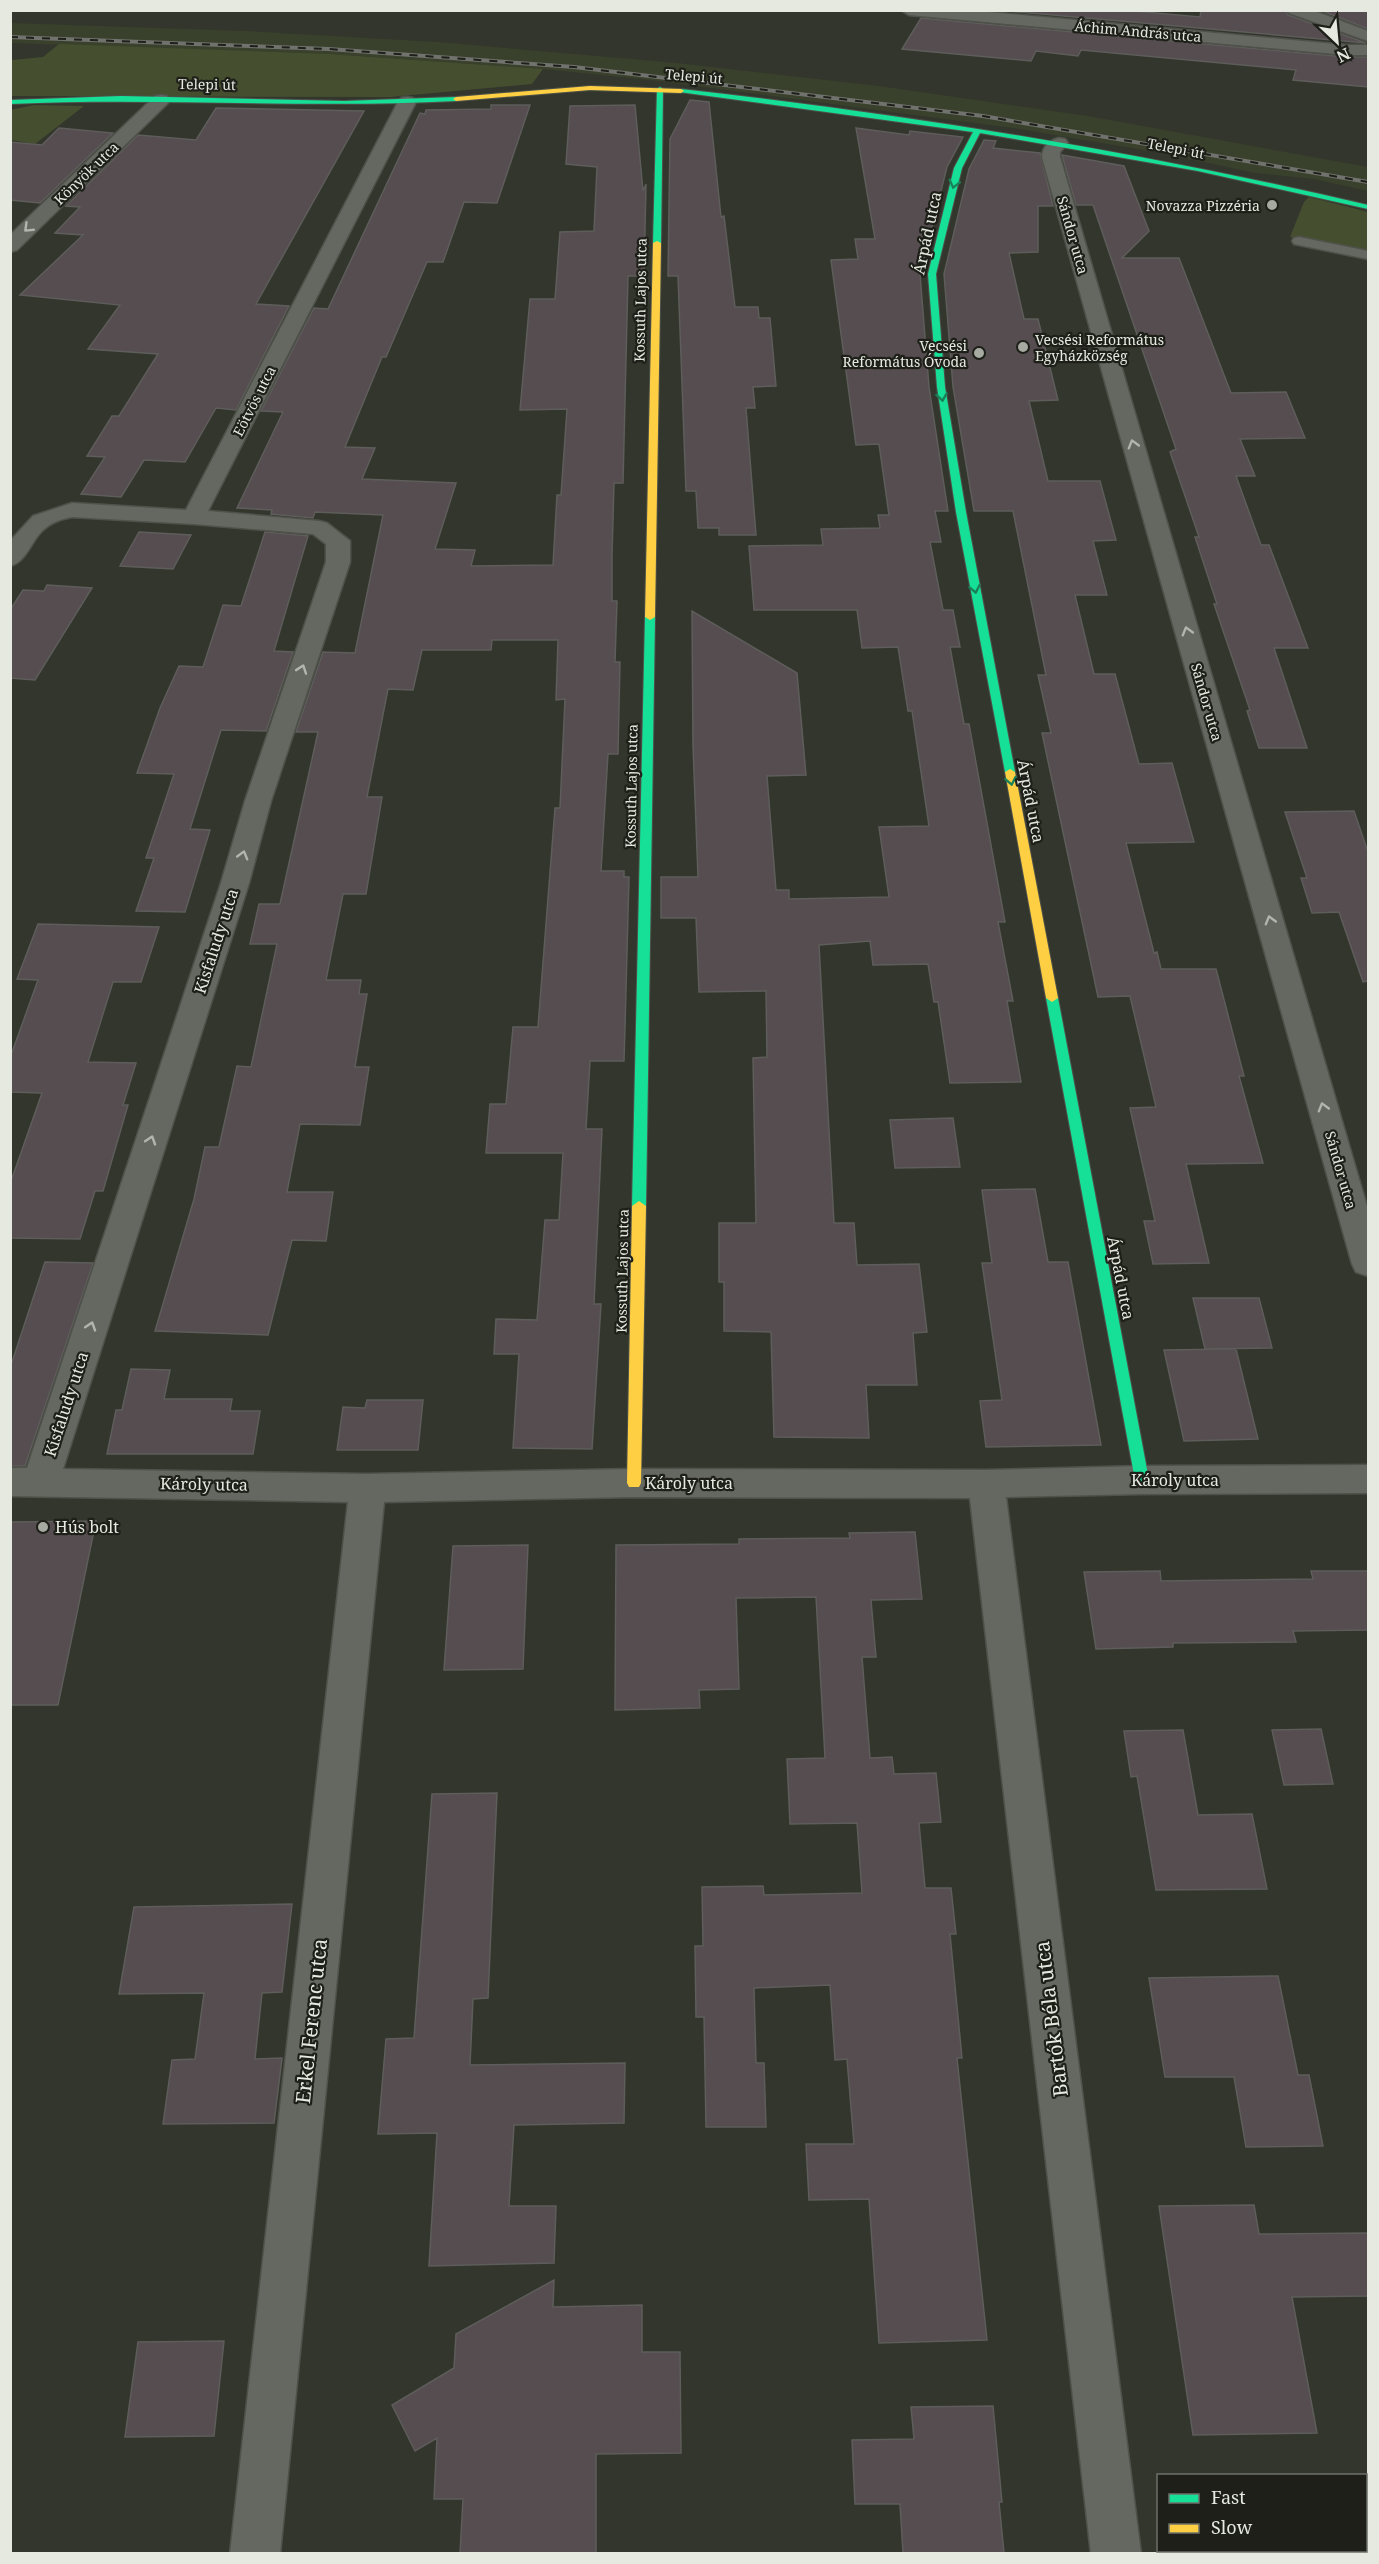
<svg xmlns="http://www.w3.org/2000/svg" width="1379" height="2564" font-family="'Noto Serif',serif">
<rect width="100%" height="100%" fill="#33362c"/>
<path fill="#39402b" d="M11 23 246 31 438 42 677 63 879 86 1088 116 1368 167V191L1314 179 1255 173 1161 153 1019 129 659 81 543 69 329 54 11 43Z"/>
<path fill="#454f2f" d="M59 44 329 54 543 69 532 84 390 97 11 96 12 60 43 57Z
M34 105 84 106 35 144 11 140 10 110Z
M1309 197 1368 212V252L1290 237 1304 202Z"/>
<path fill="#554d50" stroke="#5e5d5b" stroke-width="1.5" d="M997 10H1123L1200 17 1201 10H1285L1288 15 1366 43Z
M1320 10H1368V29Z
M921 18 1346 57H1368V87L1293 80 1296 70 1081 50 1078 56 1036 51 1031 61 902 49Z
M690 100 709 102 721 217 724 216 735 307H758L759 318H770L776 386 753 387 755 408H746L756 535H719V528H698L696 491H686L678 276H668L670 139Z
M491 105H530L497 203 464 202 443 262H427L386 357H382L345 447 375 448 362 479 456 483 435 549 475 550 471 566 553 565 557 495H561L567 409 520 410 530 299H555L560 232 594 231 597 167 566 164 570 106 635 105 643 191 646 184 644 276H628L623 483H614L612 556V601H617L615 662H620L618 754H608L601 871H624V877H629L625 1027 624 1061H590L586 1129H602L594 1304H601L592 1449 513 1448 519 1354H494L496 1319 537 1320 545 1220H559L563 1153H486L490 1104H506L513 1027H538L555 808H560L565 699 556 700 558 640H492L491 650H422L413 690 388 689 367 797H382L366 894H343L326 980H361L359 994H367L355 1067H369L360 1125 300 1124 287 1192H333L326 1241 292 1240 268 1335 155 1331 194 1199 205 1147H219L237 1066 251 1067 277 944H250L259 904H280L318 732H296L323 652 355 653 383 515 315 512 313 518 271 514 272 510 237 508 283 412 261 411 314 308 328 309 420 113 425 114 426 110 491 109Z
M216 108 364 111 256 304 289 306 236 410 216 408 185 462 144 460 121 497 81 494 105 457 87 456 112 416H119L158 354 88 349 120 305 20 295 83 235 55 233 80 207 66 206 138 135 196 140Z
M59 128 113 133 40 203 10 200V142L42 145Z
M856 128 909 135 910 131 963 137 947 167 920 274 929 387 948 511H935L941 542H930L943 610H953L960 647H950L964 724H969L1005 922H998L1013 1001H1007L1021 1082 950 1083 938 1002H934L928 964 873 965 870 941 819 945 834 1223H854L857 1265 919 1264 927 1332 913 1333 917 1385H866L869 1438 774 1437 771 1332 724 1331V1282H719V1223H756L753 1058 767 1057 766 991 699 992 696 918H661V877H698L693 746 692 611 797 673 806 775 767 776 776 890H789V899L889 897 879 827 929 826 912 711H908L898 647 862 648 857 610H754L749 546 823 545 821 529 880 528 878 515H889L879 444 856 445 831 260 858 259 855 239H875Z
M984 140 996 141 993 148 1040 153 1053 206H1038V252L1009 253 1024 319H1038L1058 400 1029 401 1048 481H1100L1116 540 1093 541 1107 595H1075L1094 674H1115L1139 764 1172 763 1194 842 1126 843 1154 953 1157 952 1161 969H1216L1244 1076H1239L1263 1163 1186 1164 1209 1263 1153 1264 1144 1221H1155L1130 1108 1156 1107 1130 996 1098 997 1042 733H1051L1038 675H1046L1013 511H974L953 387 944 274 969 169Z
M1062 155 1124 166 1149 231 1122 258H1179L1231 393 1286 392 1305 438 1240 439 1255 476H1236L1261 545H1269L1308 648H1274L1307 748H1259L1247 711 1250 710 1214 604H1217L1195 537H1199L1170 452 1176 449 1093 205H1076Z
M139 532 191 535 173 569 120 566Z
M265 532 308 536 274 651 293 652 266 731 221 730 190 829 210 830 185 912 136 911 154 858H146L174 774 137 773 160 708 179 666 203 667 223 605 241 606Z
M47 585 92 588 35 680 10 678V610L23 590 44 591Z
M1354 811 1368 852V981L1363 982 1339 912 1312 913 1301 878H1307L1285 812Z
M38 924 159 927 141 982H113L88 1062 136 1063 123 1105H128L103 1191H95L80 1239 10 1238V1184L42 1093 10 1092V1058L38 980 17 979Z
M953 1118 960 1167 895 1168 890 1120Z
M1035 1189 1048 1262H1068L1101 1445 986 1447 980 1401 1002 1400 982 1263H992L982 1190Z
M45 1262 93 1263 25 1466H10V1368Z
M1193 1298H1259L1272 1348 1205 1349Z
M1236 1349 1258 1439 1184 1441 1164 1350Z
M131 1369 170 1370 164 1399H232L230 1411H260L253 1454H107L116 1410H122Z
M367 1400H423L418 1450H337L343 1407 365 1408Z
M96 1521 58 1705H10V1522Z
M915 1532 922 1599 871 1600 876 1657H862L870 1758 892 1757 894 1774 936 1773 941 1822 919 1823 925 1888H951L956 1934H950L962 2058H957L987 2340 879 2343 869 2199 809 2200 806 2144H854L847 2059 835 2060 830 1985 754 1988 756 2063H764L766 2127H706L704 2017H696L695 1946H703L702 1887 763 1886 764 1895 862 1893 857 1823 790 1824 787 1759 825 1758 816 1597 736 1598 739 1689 699 1690 700 1708 615 1710 616 1545 739 1544V1539L850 1538 849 1533Z
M528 1545 523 1669 444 1670 453 1546Z
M1160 1571 1161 1581 1313 1579 1311 1571H1368V1630L1293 1631 1296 1642 1173 1643V1647L1096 1649 1084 1572Z
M1321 1729 1333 1784 1284 1785 1272 1730Z
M1183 1730 1198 1815 1252 1814 1267 1889 1156 1890 1137 1776 1131 1777 1124 1731Z
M497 1793 488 1998 473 1999 470 2065 625 2063 624 2123 514 2125 509 2206H556L554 2263 429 2266 437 2133 378 2134 386 2039 414 2038 432 1794Z
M292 1904 282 1992 262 1993 255 2059 282 2058 274 2123 163 2124 172 2060 195 2059 204 1993 119 1994 134 1907Z
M1278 1976 1298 2075H1309L1323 2146 1246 2147 1234 2077H1165L1149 1978Z
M1254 2205 1259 2234 1368 2233V2296L1292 2297 1317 2433 1193 2435 1159 2206Z
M554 2280 553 2307 642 2305V2352H680L681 2453 596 2454V2553H460L463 2499H434L437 2438 415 2451 392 2405 454 2368 456 2334Z
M224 2341 214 2436 125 2437 138 2342Z
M993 2406 1002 2502H999L1004 2553H903L900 2504H855L852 2440 914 2439 911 2407Z"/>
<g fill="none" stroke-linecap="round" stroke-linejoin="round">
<g stroke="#4f524a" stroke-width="3">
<path id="lane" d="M1299 237 1368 251V259L1294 244 1292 241 1294 238Z"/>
</g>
<g stroke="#4f524a" stroke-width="3">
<path id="street" d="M901 10H967L1346 45H1368V55H1346L909 15Z
M1287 10H1312L1368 31V41L1289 13Z
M161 95 167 96 170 100 167 104 17 250 10 252V235L155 96Z
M407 97 413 98 416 102 208 511 319 521 327 523 350 541V562L271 801 249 883 63 1469 367 1474 634 1469 986 1470 1142 1466 1368 1465V1493L1142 1494 1006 1497 1141 2554H1091L970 1498 634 1497 384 1502 280 2554H230L348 1502 10 1496V1468H27L221 883 245 801 326 562V544L313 534 194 524 72 517C61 519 50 523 42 531 31 542 26 562 10 566V541L33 516 72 503 186 510 398 102 401 98Z
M1059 138 1065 139 1068 143 1060 152V157L1368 1210V1276L1356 1272 1352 1264 1042 157C1042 147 1050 140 1059 138Z"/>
</g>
<g stroke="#4f524a" stroke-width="2">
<path id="fast" d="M660 87 663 89 661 243 657 245 653 243 657 89Z
M681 89C913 115 1142 152 1368 205V209L1198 171 980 133 962 168 936 274 945 387 966 512 1015 772 1014 774 1010 775 1005 772 956 512 937 387 928 274 954 168 973 132 679 92Z
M121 96 344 101 456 97 459 99 456 101C307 109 159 97 10 104V100Z
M650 614 655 617 646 1206 639 1211 632 1206 645 617Z
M1052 994 1058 998 1149 1480 1147 1484H1137L1135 1480 1046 998Z"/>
</g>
<g stroke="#4f524a" stroke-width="2">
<path id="slow" d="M590 86 681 89 684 91 681 93 590 90 456 101 453 99 456 97Z
M657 241 661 243 655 617 650 620 645 617 653 243Z
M1010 769 1015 772 1058 998 1052 1002 1046 998 1005 772Z
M639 1201 646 1206 641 1483 639 1487H629L627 1483 632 1206Z"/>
</g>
<use href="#lane" fill="#656761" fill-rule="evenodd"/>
<use href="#street" fill="#656761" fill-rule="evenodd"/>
<use href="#fast" fill="#16e098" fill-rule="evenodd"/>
<use href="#slow" fill="#ffcf43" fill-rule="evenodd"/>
<g stroke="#70726d" stroke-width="4">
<path id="rail" d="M10 37 329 49 574 67 983 116 1368 182"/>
</g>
<use href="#rail" stroke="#1d1f18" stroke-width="2" stroke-dasharray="8" stroke-linecap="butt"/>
</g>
<defs><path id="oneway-chevron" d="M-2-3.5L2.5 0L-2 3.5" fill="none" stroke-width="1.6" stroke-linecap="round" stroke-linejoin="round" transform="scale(1.5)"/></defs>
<g stroke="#1a8058">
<use href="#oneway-chevron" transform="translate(954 184) rotate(104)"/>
<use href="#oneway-chevron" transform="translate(942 397) rotate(81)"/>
<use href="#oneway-chevron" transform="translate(975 589) rotate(79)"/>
<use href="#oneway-chevron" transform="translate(1011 781) rotate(79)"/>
</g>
<g stroke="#b2b5ad">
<use href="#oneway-chevron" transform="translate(28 228) rotate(136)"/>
<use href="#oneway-chevron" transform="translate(1133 444) rotate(-106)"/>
<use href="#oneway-chevron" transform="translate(1187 631) rotate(-106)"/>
<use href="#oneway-chevron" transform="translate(302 669) rotate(-71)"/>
<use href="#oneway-chevron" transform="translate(243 855) rotate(-74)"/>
<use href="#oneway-chevron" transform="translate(1270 920) rotate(-106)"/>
<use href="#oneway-chevron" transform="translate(1323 1107) rotate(-106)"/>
<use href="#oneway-chevron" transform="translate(151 1140) rotate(-72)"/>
<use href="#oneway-chevron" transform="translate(91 1326) rotate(-72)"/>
</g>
<g fill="#a7aaa0" stroke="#1d1f18" stroke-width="2">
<circle cx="1272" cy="205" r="6"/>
<circle cx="1023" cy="347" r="6"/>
<circle cx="979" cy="353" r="6"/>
<circle cx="43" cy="1527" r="6"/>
</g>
<g text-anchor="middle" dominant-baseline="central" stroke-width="4.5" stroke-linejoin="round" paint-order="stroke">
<g font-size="14" fill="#e5e9df" stroke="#1d1f18">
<text transform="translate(1138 31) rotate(5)">Áchim András utca</text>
<text transform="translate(694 76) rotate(5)">Telepi út</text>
<text transform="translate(207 84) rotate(1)">Telepi út</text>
<text transform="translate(1176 148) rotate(11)">Telepi út</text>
<text transform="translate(86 173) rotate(-44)">Könyök utca</text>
<text transform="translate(1073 235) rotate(74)">Sándor utca</text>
<text transform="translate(640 300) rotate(-89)">Kossuth Lajos utca</text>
<text transform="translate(254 401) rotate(-63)">Eötvös utca</text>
<text transform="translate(1207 702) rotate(74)">Sándor utca</text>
<text transform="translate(631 786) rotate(-89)">Kossuth Lajos utca</text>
<text transform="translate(1341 1170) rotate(74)">Sándor utca</text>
<text transform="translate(622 1271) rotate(-89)">Kossuth Lajos utca</text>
</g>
<g font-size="14" fill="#e5e9df" stroke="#1d1f18" text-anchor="end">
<text x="1260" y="205">Novazza Pizzéria</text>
<text x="1035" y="339" text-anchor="start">Vecsési Református<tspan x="1035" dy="16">Egyházközség</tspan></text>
<text x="967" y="345">Vecsési<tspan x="967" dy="16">Református Óvoda</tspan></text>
</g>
<g font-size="16" fill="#e5e9df" stroke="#1d1f18">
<text transform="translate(927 233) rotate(-78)">Árpád utca</text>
<text transform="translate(1031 801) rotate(79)">Árpád utca</text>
<text transform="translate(216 941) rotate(-72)">Kisfaludy utca</text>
<text transform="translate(1121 1278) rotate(79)">Árpád utca</text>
<text transform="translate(66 1404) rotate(-72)">Kisfaludy utca</text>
<text x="1175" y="1480">Károly utca</text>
<text x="689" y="1483">Károly utca</text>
<text transform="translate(204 1484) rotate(1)">Károly utca</text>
</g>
<g font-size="16" fill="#e5e9df" stroke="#1d1f18" text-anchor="start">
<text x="55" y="1527">Hús bolt</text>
</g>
<g font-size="20" fill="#e5e9df" stroke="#1d1f18">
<text transform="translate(1051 2019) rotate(-97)">Bartók Béla utca</text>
<text transform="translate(311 2021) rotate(-84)">Erkel Ferenc utca</text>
</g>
</g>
<rect width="1379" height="2564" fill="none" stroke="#e5e9df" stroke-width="24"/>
<rect x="1157" y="2474" width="210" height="78" fill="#1d1f18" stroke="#6d7068" stroke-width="1.5"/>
<rect x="1169" y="2494" width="30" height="9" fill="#16e098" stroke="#6d7068" stroke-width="1.5"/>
<text x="1211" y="2504" font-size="18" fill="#e5e9df">Fast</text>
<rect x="1169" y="2524" width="30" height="9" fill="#ffcf43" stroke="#6d7068" stroke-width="1.5"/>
<text x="1211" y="2534" font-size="18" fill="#e5e9df">Slow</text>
<g transform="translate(1337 42) rotate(154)" stroke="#1d1f18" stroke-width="4.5" paint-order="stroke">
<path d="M0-4.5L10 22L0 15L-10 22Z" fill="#e5e9df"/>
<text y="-9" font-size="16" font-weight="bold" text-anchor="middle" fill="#e5e9df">N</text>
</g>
</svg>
